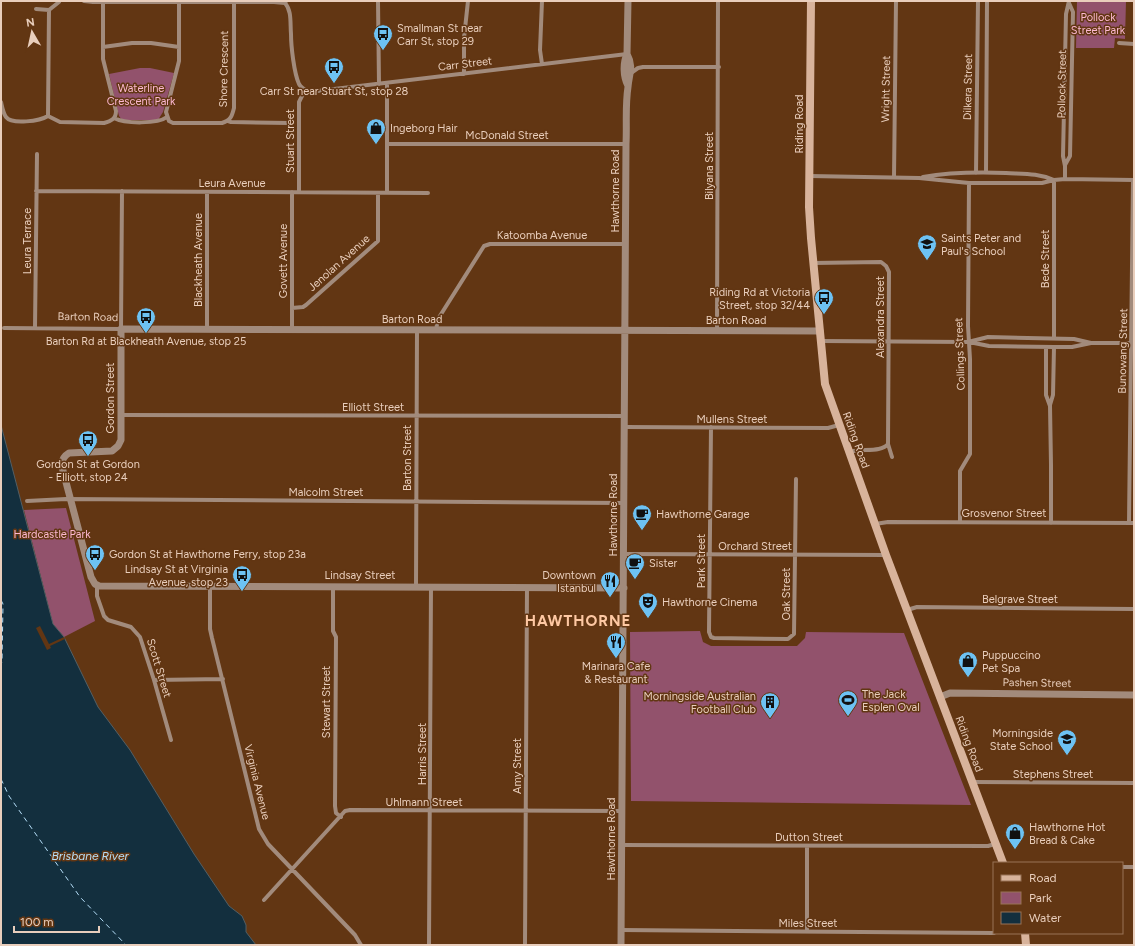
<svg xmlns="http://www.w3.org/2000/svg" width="1135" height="946" font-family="Figtree,sans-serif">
<rect width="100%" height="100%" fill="#623613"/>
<path fill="#92526c" d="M1077 1H1126L1125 39 1115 38 1114 48H1076Z
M140 68H150L174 73 163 112 158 120H122L119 116 109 74Z
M66 508 95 621 64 637 53 624 24 510Z
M700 631 703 642 711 646H797L805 638 806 632 904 633 971 805 631 801 630 632Z"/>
<path fill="#132f3e" stroke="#535f64" d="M1 425 53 624 64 637 98 707 130 750 194 854 229 906 242 916 246 925V932L256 945H1Z"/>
<path fill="#623613" d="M40 626 49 644 64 637 65 639 50 646 51 648 47 650 36 628Z"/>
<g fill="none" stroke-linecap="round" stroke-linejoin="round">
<path stroke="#b5def8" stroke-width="1" stroke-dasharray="5 4" stroke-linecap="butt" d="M1 600 3 604 2 662 1 664
M1 779 9 796 80 897 126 945"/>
<path stroke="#a28b7c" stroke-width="4" d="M84 1 93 2H274L285 3
M179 1V61L166 112 169 121 173 123H222C231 120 232 116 234 108V2
M286 1 285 3C292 11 290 23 291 34 291 46 294 73 299 84 301 88 305 90 309 92L627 54
M378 1 379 84
M36 9 49 10 59 2
M1119 43 1134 44
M103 47 132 43H151L179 47
M542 64 540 50 542 1
M631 73 638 68 643 67H719
M464 74V38L468 1
M387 83V193
M1 102C2 106 3 113 6 117 12 125 40 121 48 116L60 122 104 123C111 121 116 119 116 111L103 59V2
M48 116 49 10
M114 118C125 124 158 124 167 117
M228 121 231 122 289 123
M388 144H626
M1065 165 1070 156 1073 12 1069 3
M986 172 987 1
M976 173 978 1
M810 176 919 178 969 183H1042L1054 180 1065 179 1134 180
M894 177 896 1
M923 177C951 172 978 172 1006 173 1024 174 1038 173 1054 180
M1065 179V166L1063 156 1066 14 1069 1
M36 191 428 193
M292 192V329
M299 192V102L305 90
M813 263 881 262 886 266 889 272 888 444C881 453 861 448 849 452
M292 308 303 307 306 305 378 241V193
M4 328 121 329 122 191
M35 328 37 154
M207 329V192
M436 330 438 319 484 246 490 244H626
M717 330 718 1
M1054 339V180
M821 341 969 342 989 346 1054 347H1072L1091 343
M972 341 988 337 1074 339 1091 343H1134
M1046 347V395L1050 406 1051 465V523
M1050 405 1053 395 1054 347
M121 415 624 416
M625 427 828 428 839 425
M711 427 709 632 711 637 714 638 788 639 794 634 796 479
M888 444 892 457
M27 501 66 499 624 503
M960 522V471L970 454V359L968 326 969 183
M1129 523 1133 180
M875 524 888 522 1134 523
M624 554 886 555
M97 585V596L104 616 108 620 131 627 140 637 154 680 171 740
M333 586V631L336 637 335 806 336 813 341 817
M210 587V629L212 638 259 829 268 844 355 935 361 945
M416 587 417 330
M907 610 917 607 1134 609
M154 680 223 679
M973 782 1134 783
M622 845 988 846 995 844
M1122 867H1134
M264 900 345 811 350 810 622 811
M621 930 994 933
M807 932V846
M429 945 431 587
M525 945 527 587"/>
<path stroke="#a28b7c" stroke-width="7" d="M628 86C623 76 623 63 627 54L628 1
M624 588 99 586 95 584 91 577 62 467C61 460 64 456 69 453L112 451 118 446 121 440V329L820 331
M940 697 950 693 1134 695
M621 945 626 144C627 125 625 106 628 87 629 74 634 67 627 54"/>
<path stroke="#d8b39b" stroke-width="8" d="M811 1 809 207 811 238 825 384 886 555 1003 863
M1025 933 1026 945"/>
</g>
<defs>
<g id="bus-pin" transform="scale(1)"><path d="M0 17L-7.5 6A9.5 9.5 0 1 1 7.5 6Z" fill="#6dc2f3" stroke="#623613"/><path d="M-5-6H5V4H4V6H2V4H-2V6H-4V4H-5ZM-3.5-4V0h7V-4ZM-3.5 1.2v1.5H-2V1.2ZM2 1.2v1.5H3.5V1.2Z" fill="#111"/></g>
<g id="shop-pin" transform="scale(1)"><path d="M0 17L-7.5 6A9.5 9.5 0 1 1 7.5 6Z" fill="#6dc2f3" stroke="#623613"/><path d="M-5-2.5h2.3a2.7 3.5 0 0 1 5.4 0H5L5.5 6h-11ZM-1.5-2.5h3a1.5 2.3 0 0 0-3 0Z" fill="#111"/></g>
<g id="school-pin" transform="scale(1)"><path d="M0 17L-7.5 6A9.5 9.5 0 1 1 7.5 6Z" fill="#6dc2f3" stroke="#623613"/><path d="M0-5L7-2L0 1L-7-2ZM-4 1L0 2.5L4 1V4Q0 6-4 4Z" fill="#111"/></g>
<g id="cafe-pin" transform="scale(1)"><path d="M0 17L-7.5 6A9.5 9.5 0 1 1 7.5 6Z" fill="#6dc2f3" stroke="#623613"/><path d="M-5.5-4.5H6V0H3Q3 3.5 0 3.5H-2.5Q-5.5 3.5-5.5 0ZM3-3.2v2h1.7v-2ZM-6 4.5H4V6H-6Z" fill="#111"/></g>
<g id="restaurant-pin" transform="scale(1)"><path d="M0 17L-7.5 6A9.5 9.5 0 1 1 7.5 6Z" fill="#6dc2f3" stroke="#623613"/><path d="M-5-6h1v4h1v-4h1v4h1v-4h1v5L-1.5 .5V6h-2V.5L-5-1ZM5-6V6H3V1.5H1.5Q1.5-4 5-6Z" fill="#111"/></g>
<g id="theatre-pin" transform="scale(1)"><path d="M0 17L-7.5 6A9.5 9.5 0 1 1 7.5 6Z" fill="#6dc2f3" stroke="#623613"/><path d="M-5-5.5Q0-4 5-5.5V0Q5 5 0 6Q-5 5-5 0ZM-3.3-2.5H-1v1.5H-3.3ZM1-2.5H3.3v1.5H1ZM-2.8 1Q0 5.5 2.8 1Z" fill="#111"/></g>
<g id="stadium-pin" transform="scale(1)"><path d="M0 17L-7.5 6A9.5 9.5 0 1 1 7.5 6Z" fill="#6dc2f3" stroke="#623613"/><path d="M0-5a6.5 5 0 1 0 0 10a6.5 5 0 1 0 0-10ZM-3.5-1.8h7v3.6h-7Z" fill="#111"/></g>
<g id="building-pin" transform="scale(1)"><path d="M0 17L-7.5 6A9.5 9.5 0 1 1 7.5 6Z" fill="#6dc2f3" stroke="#623613"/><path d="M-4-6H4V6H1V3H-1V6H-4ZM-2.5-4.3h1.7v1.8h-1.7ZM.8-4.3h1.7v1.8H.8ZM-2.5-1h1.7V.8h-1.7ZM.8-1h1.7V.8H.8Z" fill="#111"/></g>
</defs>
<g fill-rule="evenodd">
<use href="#bus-pin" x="383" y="34"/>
<use href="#bus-pin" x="334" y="67"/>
<use href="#shop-pin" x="376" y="128"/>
<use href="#school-pin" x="927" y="244"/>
<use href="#bus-pin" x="824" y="298"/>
<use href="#bus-pin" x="146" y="317"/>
<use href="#bus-pin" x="88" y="440"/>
<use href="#cafe-pin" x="642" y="514"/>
<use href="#bus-pin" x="95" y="554"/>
<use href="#cafe-pin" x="635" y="563"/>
<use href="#bus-pin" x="242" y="575"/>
<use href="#restaurant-pin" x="610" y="581"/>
<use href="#theatre-pin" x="648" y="602"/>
<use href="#restaurant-pin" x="616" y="642"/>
<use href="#shop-pin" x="968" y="661"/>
<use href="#stadium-pin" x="848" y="700"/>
<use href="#building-pin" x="770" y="702"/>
<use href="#school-pin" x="1067" y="739"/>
<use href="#shop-pin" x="1015" y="833"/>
</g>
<g text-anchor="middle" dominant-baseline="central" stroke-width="3" stroke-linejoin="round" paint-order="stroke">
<g font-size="11" fill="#fcb8d1" stroke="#623613">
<text x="1098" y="17">Pollock<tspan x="1098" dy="13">Street Park</tspan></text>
<text x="141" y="88">Waterline<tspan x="141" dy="13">Crescent Park</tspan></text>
<text x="52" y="534">Hardcastle Park</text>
</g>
<g font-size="11" fill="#e9cebc" stroke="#623613" text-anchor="start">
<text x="397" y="28">Smallman St near<tspan x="397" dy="13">Carr St, stop 29</tspan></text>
<text x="334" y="91" text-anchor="middle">Carr St near Stuart St, stop 28</text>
<text x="390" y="128">Ingeborg Hair</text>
<text x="941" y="238">Saints Peter and<tspan x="941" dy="13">Paul's School</tspan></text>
<text x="810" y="292" text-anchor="end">Riding Rd at Victoria<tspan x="810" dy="13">Street, stop 32/44</tspan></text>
<text x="146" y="341" text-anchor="middle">Barton Rd at Blackheath Avenue, stop 25</text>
<text x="88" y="464" text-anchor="middle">Gordon St at Gordon<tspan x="88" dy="13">- Elliott, stop 24</tspan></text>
<text x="656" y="514">Hawthorne Garage</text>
<text x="109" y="554">Gordon St at Hawthorne Ferry, stop 23a</text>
<text x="649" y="563">Sister</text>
<text x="228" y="569" text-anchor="end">Lindsay St at Virginia<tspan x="228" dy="13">Avenue, stop 23</tspan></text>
<text x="596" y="575" text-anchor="end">Downtown<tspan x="596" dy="13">Istanbul</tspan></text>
<text x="662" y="602">Hawthorne Cinema</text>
<text x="982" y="655">Puppuccino<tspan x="982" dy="13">Pet Spa</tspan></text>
<text x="616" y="666" text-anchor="middle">Marinara Cafe<tspan x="616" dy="13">&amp; Restaurant</tspan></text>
<text x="862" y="694">The Jack<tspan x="862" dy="13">Esplen Oval</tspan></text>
<text x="756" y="696" text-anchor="end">Morningside Australian<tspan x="756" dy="13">Football Club</tspan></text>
<text x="1053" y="733" text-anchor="end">Morningside<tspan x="1053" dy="13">State School</tspan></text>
<text x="1029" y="827">Hawthorne Hot<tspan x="1029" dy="13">Bread &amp; Cake</tspan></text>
</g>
<g font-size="11" fill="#e9cebc" stroke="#623613">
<text transform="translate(465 64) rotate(-7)">Carr Street</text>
<text transform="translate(224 69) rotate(-89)">Shore Crescent</text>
<text transform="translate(1062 84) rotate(-89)">Pollock Street</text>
<text transform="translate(968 87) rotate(-89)">Dilkera Street</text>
<text transform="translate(886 89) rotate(-89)">Wright Street</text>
<text transform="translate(799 124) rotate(-90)">Riding Road</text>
<text x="507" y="135">McDonald Street</text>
<text transform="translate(290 141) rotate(-90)">Stuart Street</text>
<text transform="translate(709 166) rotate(-90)">Bilyana Street</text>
<text x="232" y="183">Leura Avenue</text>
<text transform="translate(615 191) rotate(-90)">Hawthorne Road</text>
<text x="542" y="235">Katoomba Avenue</text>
<text transform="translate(27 241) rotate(-90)">Leura Terrace</text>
<text transform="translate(1045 259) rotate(-90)">Bede Street</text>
<text transform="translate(198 260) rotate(-90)">Blackheath Avenue</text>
<text transform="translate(283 261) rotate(-90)">Govett Avenue</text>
<text transform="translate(339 263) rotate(-42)">Jenolan Avenue</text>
<text transform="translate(88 317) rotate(1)">Barton Road</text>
<text transform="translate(880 317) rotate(-90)">Alexandra Street</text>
<text x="412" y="319">Barton Road</text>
<text x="736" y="320">Barton Road</text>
<text transform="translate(1123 351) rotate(-89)">Bunowang Street</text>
<text transform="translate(960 354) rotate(-92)">Collings Street</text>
<text transform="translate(110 398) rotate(-90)">Gordon Street</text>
<text x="373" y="407">Elliott Street</text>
<text x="732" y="419">Mullens Street</text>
<text transform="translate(856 440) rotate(70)">Riding Road</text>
<text transform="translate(407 458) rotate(-90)">Barton Street</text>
<text x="326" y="492">Malcolm Street</text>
<text x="1004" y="513">Grosvenor Street</text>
<text transform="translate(613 515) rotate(-90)">Hawthorne Road</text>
<text x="755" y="546">Orchard Street</text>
<text transform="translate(701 561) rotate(-90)">Park Street</text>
<text x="360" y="575">Lindsay Street</text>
<text transform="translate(786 594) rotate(-90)">Oak Street</text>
<text x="1020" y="599">Belgrave Street</text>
<text transform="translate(159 668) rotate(73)">Scott Street</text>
<text transform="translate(1037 683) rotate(1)">Pashen Street</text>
<text transform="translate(326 702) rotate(-90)">Stewart Street</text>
<text transform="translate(969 744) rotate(69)">Riding Road</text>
<text transform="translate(422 754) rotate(-90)">Harris Street</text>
<text transform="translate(517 766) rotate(-90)">Amy Street</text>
<text x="1053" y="774">Stephens Street</text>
<text transform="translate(257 782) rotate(76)">Virginia Avenue</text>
<text x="424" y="802">Uhlmann Street</text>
<text x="809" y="837">Dutton Street</text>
<text transform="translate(611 839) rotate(-90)">Hawthorne Road</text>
<text x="808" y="923">Miles Street</text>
</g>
<g font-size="12" font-style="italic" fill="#b5def8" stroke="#623613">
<text x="90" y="856">Brisbane River</text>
</g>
<g font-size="15" font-weight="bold" letter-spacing="1" fill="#fec8a3" stroke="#623613">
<text x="578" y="621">HAWTHORNE</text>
</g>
</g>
<rect width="1135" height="946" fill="none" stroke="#e9cebc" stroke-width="4"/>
<rect x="993" y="862" width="130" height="72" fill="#623613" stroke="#987357"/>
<rect x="1001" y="875" width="20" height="6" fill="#d8b39b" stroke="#987357"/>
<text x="1029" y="882" font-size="12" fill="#e9cebc">Road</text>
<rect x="1001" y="892" width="20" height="12" fill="#92526c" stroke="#987357"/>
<text x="1029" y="902" font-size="12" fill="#e9cebc">Park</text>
<rect x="1001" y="912" width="20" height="12" fill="#132f3e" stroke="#987357"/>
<text x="1029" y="922" font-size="12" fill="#e9cebc">Water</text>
<g transform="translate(32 32) rotate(351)" stroke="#623613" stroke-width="3" paint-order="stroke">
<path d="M0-3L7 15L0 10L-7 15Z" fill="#e9cebc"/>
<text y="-6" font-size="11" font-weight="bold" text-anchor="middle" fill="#e9cebc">N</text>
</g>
<path d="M14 926v6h85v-6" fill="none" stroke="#e9cebc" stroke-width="2"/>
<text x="20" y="926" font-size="12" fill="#e9cebc" stroke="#623613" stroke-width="3" paint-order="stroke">100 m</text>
</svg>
